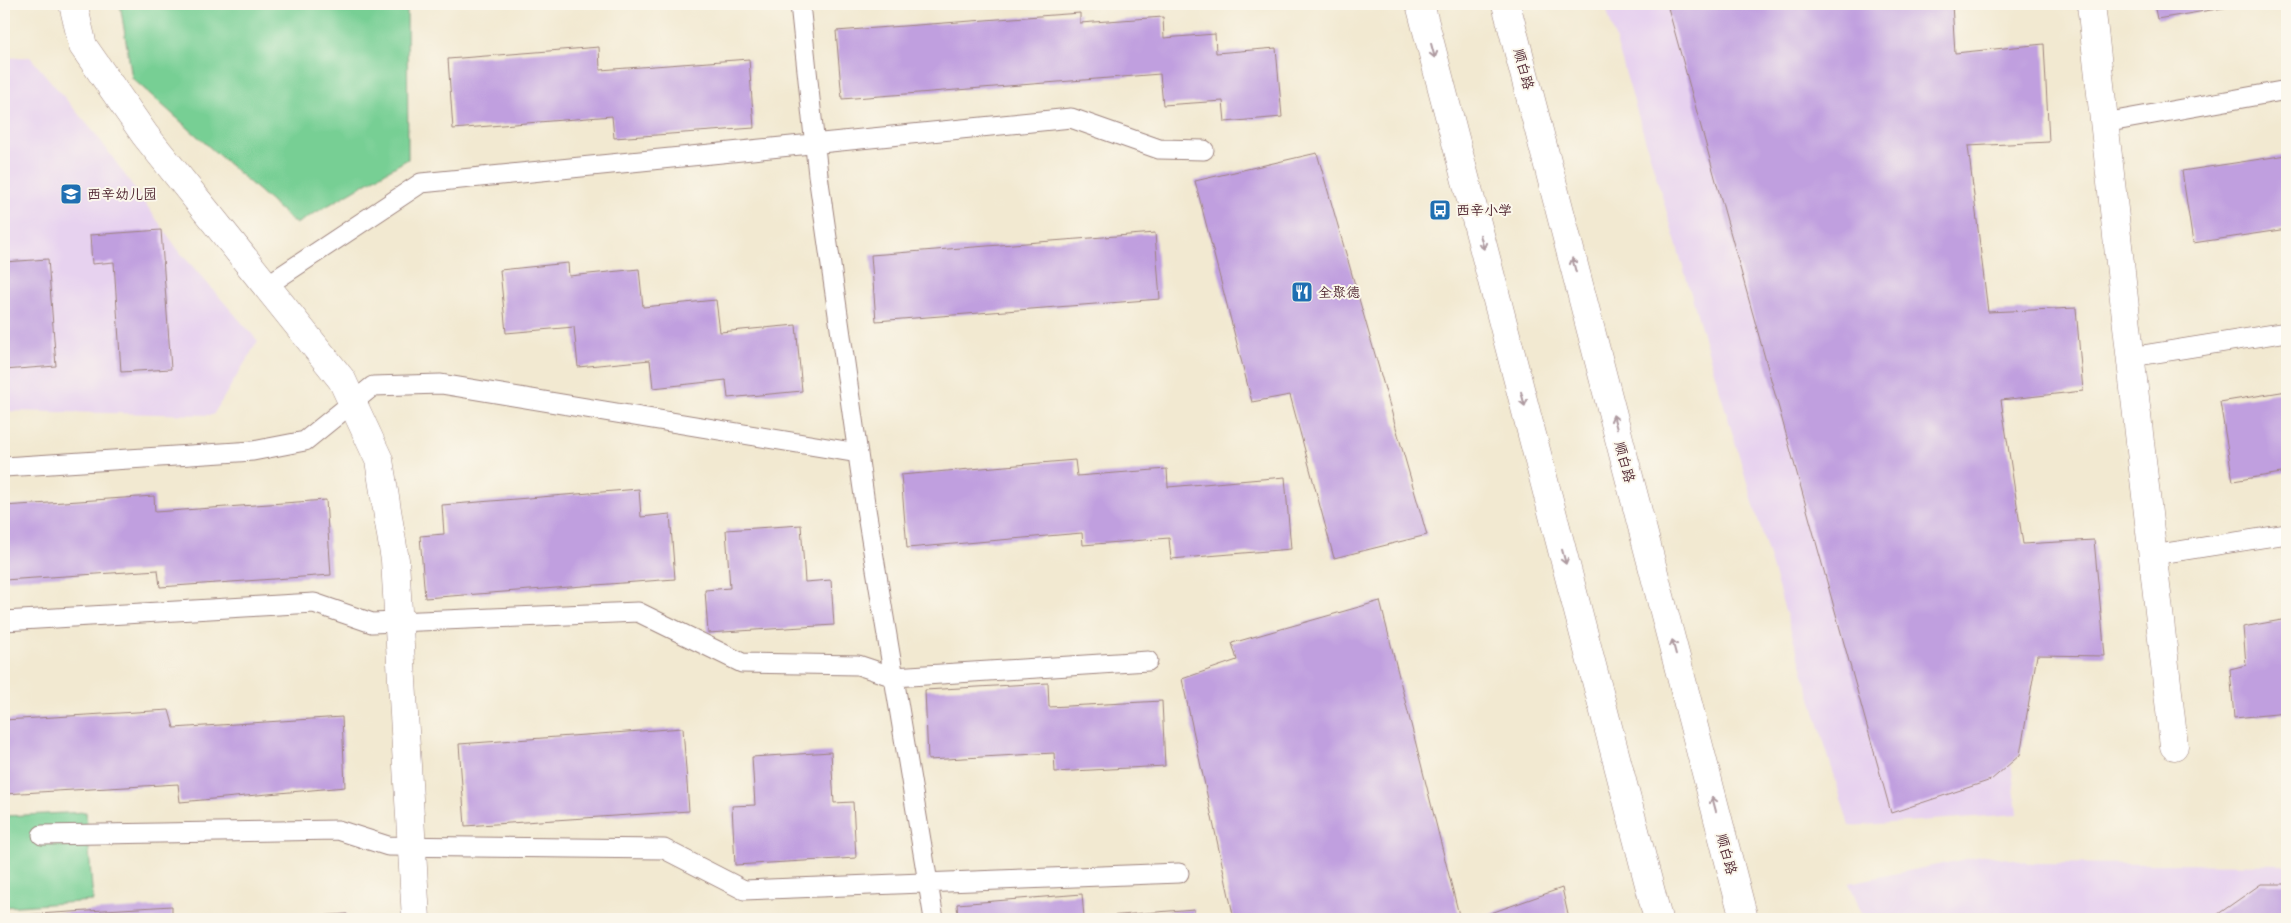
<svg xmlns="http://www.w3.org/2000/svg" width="2291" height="923" font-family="Delius,'LXGW WenKai TC',sans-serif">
<rect width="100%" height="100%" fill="#fbf7ec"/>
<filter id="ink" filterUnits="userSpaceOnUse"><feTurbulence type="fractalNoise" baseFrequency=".02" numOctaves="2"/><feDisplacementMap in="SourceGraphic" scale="10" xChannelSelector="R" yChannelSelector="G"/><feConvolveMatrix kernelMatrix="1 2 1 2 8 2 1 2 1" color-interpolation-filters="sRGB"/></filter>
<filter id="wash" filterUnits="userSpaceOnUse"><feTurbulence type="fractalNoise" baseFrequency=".0096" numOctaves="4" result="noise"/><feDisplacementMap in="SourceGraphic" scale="20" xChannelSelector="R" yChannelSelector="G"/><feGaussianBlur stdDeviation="1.12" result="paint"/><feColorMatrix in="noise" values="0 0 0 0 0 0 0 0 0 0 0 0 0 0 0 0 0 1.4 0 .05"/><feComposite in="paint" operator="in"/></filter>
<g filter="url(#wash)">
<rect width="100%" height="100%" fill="#f2e9d1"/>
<path fill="#e7d2ef" d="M1605 4H1924L2017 814 1849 826Z
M30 57 98 137 179 251 258 341 213 415 4 411V58Z
M1986 855 2031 863 2287 865V919H1864L1849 883Z"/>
<path fill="#77cf94" stroke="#607760" d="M120 4H407L408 159 296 224 132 78Z
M86 812 93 901 4 907V816Z"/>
<g id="blocks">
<path fill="#c09fdf" d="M1667 4H1952L1955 53 2044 44 2049 142 1968 146 1988 312 2076 308 2083 391 2001 400 2023 544 2094 540 2105 656 2037 655 2020 755 1991 780 1891 813Z
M2154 4H2241V5L2157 19Z
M1080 13V23L1163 17 1164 38 1215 34 1216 53 1276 48 1282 117 1225 122 1223 101 1163 105 1160 74 842 99 836 31Z
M599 47 600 70 749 59 754 128 614 138 612 116 453 129 448 59Z
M1317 153 1427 535 1334 558 1290 395 1252 402 1195 181Z
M2287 155V229L2193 243 2182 171Z
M161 230 171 369 121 372 114 262 92 264 90 235Z
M1155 233 1160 299 876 321 871 255Z
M48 259 56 366 4 370V262Z
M568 263 569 276 639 269 643 307 716 300 720 332 796 325 802 391 728 398 726 380 653 388 650 360 578 367 574 327 506 333 500 270Z
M2287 391V472L2233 481 2220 402Z
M1075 460 1077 476 1167 469 1168 487 1285 477 1291 549 1171 559 1169 538 1083 545 1082 533 907 548 901 475Z
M639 489 641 517 670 514 675 579 425 598 420 536 444 534 442 505Z
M154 496 155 512 326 500 331 575 160 587 158 570 4 580V506Z
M801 525 805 582 831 580 834 625 708 633 705 590 730 588 726 530Z
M1380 601 1460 919H1234L1182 679 1237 660 1232 643Z
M2287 619V713L2234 718 2230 669 2246 665 2243 627Z
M1048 683 1049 707 1162 701 1165 766 1055 772 1054 753 928 760 925 690Z
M169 710 174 728 342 717 345 787 180 802 178 784 4 794V720Z
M683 728 689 811 465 826 459 744Z
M831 752 834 803 853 802 856 858 735 865 732 806 755 805 752 757Z
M2261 884H2287V919H2211Z
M1562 888 1569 919H1474Z
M1082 894 1084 918 1194 909V919H958L957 904Z
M172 906V919H4V916Z
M347 914V919H289V918Z"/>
</g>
</g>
<g filter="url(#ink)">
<use href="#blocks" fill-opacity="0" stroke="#9e847e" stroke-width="1"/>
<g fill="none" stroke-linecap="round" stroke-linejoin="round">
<g stroke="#9e847e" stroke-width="21">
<path id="lane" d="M800 4 818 175 865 503 934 919
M2104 123 2287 90
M266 286 421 183 1071 118 1159 149 1204 150
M2131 357 2287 332
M4 467 253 451 305 441 373 386 441 384 858 453
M2153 555 2287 534
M4 621 314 603 372 623 638 612 742 663 858 665 894 677 1148 661
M42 835 338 830 388 846 664 849 744 890 1179 873"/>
</g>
<g stroke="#9e847e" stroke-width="29">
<path id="street" d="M73 4 83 46 145 135 342 380 379 460 395 560 416 919
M2091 4 2174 746"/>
</g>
<g stroke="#9e847e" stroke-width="29">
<path id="secondary" d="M1420 4 1658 919
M1506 4 1744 919"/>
</g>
<use href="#lane" stroke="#fff" stroke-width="19"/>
<use href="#street" stroke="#fff" stroke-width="28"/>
<use href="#secondary" stroke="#fff" stroke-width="28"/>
</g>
<defs><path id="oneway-shaft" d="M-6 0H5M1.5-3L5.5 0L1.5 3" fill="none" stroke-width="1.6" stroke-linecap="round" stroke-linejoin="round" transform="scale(1.25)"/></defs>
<g stroke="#ae9aa0">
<use href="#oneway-shaft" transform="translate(1433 51) rotate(75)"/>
<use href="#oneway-shaft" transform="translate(1482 242) rotate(75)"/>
<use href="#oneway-shaft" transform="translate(1574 265) rotate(-105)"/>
<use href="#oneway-shaft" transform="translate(1523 399) rotate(75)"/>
<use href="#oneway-shaft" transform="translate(1615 422) rotate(-105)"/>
<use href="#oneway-shaft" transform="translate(1564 557) rotate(75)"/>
<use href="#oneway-shaft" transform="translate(1674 647) rotate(-105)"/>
<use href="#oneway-shaft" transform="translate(1714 804) rotate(-105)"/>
</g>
</g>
<defs>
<g id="school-square" transform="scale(1.125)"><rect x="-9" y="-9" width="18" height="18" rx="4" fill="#1f6fb2" stroke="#fbf7ec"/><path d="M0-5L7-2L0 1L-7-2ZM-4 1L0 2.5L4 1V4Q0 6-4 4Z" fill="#fff"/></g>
<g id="bus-square" transform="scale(1.125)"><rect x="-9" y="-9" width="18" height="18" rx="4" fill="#1f6fb2" stroke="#fbf7ec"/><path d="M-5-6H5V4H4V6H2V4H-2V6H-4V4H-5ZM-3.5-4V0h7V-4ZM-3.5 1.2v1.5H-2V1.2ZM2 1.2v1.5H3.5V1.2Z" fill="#fff"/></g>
<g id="restaurant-square" transform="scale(1.125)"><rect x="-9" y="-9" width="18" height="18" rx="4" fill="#1f6fb2" stroke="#fbf7ec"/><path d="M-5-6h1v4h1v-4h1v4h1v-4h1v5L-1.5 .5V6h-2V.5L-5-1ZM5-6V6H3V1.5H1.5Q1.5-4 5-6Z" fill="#fff"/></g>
</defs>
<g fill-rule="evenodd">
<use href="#school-square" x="71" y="194"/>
<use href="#bus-square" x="1440" y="210"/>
<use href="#restaurant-square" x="1302" y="292"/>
</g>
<g text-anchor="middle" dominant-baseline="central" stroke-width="4" stroke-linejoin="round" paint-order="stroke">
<g font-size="14" fill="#4a1f2b" stroke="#fbf7ec">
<text transform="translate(1524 69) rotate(75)">顺白路</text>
<text transform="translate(1625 462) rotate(75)">顺白路</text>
<text transform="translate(1727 854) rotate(75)">顺白路</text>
</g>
<g font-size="14" fill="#4a1f2b" stroke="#fbf7ec" text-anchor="start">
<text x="87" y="194">西辛幼儿园</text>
<text x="1456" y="210">西辛小学</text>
<text x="1318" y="292">全聚德</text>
</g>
</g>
<rect width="2291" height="923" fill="none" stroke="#fbf7ec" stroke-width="20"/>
</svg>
